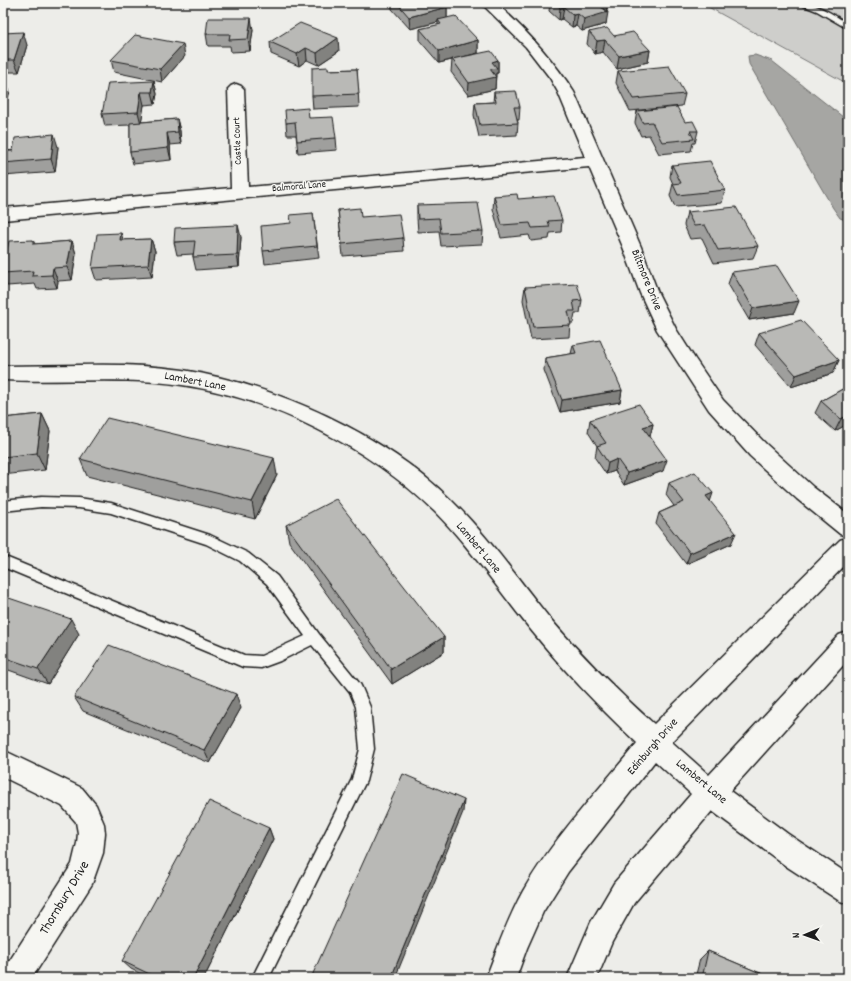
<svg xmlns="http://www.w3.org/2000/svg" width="851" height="981" font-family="Dekko,sans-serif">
<rect width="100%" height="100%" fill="#edede9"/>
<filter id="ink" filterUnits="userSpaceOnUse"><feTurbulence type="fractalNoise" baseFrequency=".025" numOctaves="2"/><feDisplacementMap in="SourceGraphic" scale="8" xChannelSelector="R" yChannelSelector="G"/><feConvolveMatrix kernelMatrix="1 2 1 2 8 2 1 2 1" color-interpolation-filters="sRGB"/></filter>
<g filter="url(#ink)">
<path fill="#cececb" stroke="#757574" d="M701 3H848V84Z"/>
<path fill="#a6a6a3" stroke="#6f6f6d" d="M755 55 772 61 848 121V221L840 218 833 208 749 64 748 56Z"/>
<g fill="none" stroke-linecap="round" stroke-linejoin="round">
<g stroke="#1c1c1c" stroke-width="3">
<path id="service" d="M797 3C818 3 831 13 848 24V29L817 11Z
M41 497 79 498 111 503 210 535 248 553 277 576 319 634 360 684 362 688 370 707 374 749 366 781 269 978H252L352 779 360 749 356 707 350 692 312 645 280 661 261 668 243 667 3 567V556L244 655 261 656 305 636 267 584 240 561 206 544 111 513 79 508 41 507 3 511V501Z"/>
</g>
<g stroke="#1c1c1c" stroke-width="3">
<path id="minor" d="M481 3H496C526 30 552 58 574 92L641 247 658 293 676 329 695 359 723 400 766 444 813 487 848 514V536L840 534 797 499 750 456 709 410 657 330 640 293 623 247 589 167 3 220V208L231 188 228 89 231 86 236 84 241 86 244 89 248 187 585 157 558 92 550 78 526 47Z
M80 365C114 364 149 365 183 370 276 385 384 434 451 500 487 535 516 576 547 615 580 654 616 690 654 724L840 540 848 537V562L672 742 709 775 839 635 848 632V660L730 791 788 834 848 874V904L838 900 786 866 712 811 634 903 612 942 597 978H567L591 922 614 883 691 794 655 761 568 872 543 912 527 948 516 978H486C497 949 508 918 523 891 554 837 598 791 637 743 599 707 563 670 531 630 499 591 471 548 435 512 370 448 272 398 182 385 122 376 63 383 3 380V366Z
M3 750 82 788 96 805 104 824 105 833 103 853 92 884 32 978H3V971L72 864 77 843 78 833 76 822 62 806 3 777Z"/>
</g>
<use href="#service" fill="#f6f6f2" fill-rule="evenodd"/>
<use href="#minor" fill="#f6f6f2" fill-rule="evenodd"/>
</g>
<path fill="#9f9f9d" stroke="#1c1c1c" d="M391 3H443L447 7V18L478 40V53L456 58 498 60V73H496L495 89 468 95 451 72 452 60 439 63 420 41V29L438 25V22L410 29 392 9Z
M550 3H605L607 5V11L606 24 582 31 576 26 572 27 562 19 559 20 549 11Z
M253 30 250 51 231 52 230 46H208L206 34Z
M589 32 614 36 650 50 648 62 617 69 603 52 595 54 587 44Z
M3 33 27 45 19 72H3Z
M270 42 339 51 318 65 307 60 299 66 271 54Z
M185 56 162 82 114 72 111 60Z
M357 69 359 107 313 109 312 96 328 70Z
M618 71 685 94 682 106 630 111 616 83Z
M154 81 157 94 155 104 144 105 141 122 177 119 180 131 181 144 170 145 171 160 133 164 130 152V125L105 126 102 114Z
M494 92 520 107 519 120H517L518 123 517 135 479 137 474 115 475 103 493 102Z
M637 111 685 122 698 131 695 143H693L691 151 659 154 649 135 641 136 635 123Z
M309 118 336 138 337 150 298 153 296 135H287L286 123Z
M58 147 55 172 3 176V151Z
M672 165 725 190 722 203 675 207 670 196 673 184 670 177Z
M494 196 518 199 562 220 561 232 550 233 549 239 531 241 529 235 501 238 493 209Z
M417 205 483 231 482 244 441 246 439 231 418 232 417 218Z
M338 210 361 217 403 238 404 251 343 256Z
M687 212 758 246 753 258 714 263 702 238 690 239 684 225Z
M313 213 319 258 265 264 263 251 291 223Z
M241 237 239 267 196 270 193 257V254L177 255 174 242Z
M151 239 155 251 152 277 96 280 92 268 124 240Z
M33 240 35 244 72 241 76 254 72 280 58 281 57 288 37 289 35 284 7 286 3 276V268Z
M732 272 794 313 749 320 728 284Z
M525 287 582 300 580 313H575L573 323H570L569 337 531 339 523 300Z
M759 333 839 360 833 373 791 387 755 345Z
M573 345 622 390 620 402 560 412 544 370 545 358 571 354Z
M848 386V430L844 426 835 431 815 413 821 401Z
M42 414 50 431 45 470 3 475V418Z
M590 420 653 424 650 436 663 471 624 485 615 471 606 474 595 458 597 446 588 432Z
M80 459 277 475 255 519 87 476Z
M669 483 710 502 731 544 686 564 656 524 659 513 674 506 666 495Z
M286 525 444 637V652L392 684 289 542Z
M3 596 79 634 48 684 3 668Z
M74 697 241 708 210 763 83 711Z
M269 828 273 839 204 978H149L131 969 122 961Z
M708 951 772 978H695L700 959Z"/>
<path fill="#82827f" stroke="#1c1c1c" d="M607 5 606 13 608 12 606 24 582 31 584 19 601 7Z
M447 7V20H438V22L410 29 409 17Z
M564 7 562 19 559 20 560 8Z
M578 14 576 26 572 27 573 15Z
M251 18 253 30 250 51 248 39Z
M23 32 27 45 19 72 14 60Z
M338 38 339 51 318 65 317 53Z
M478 40V53L439 63V51Z
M605 40 603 52 595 54 597 41Z
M183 44 185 56 162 82 160 69Z
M306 48 307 60 299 66 297 54Z
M650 50 648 62 617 69 619 56Z
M498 60V73H496L495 89 468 95 469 83 492 62Z
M5 80 10 92 3 110V86Z
M154 81 157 94 155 104 152 92Z
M141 92 144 105 141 124 138 112Z
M177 119 180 131 181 144 178 132Z
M167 133 170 145 171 160 168 148Z
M54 134 58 147 55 172 51 159Z
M238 225 241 237 239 267 237 255Z
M121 233 125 245 120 240Z
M151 239 155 251 152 277 148 265Z
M72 241 76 254 72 280 67 267Z
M53 268 58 281 57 288 52 275Z
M799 301 794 313 749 320 753 308Z
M839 360 833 373 791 387 796 375Z
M622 390 620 402 560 412 562 400Z
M42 414 50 431 45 470 37 453Z
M848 415V417L844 426 835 431 841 419Z
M653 424 650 436 640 439 643 427Z
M274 458 277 475 255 519 252 502Z
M617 459 615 471 606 474 608 463Z
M667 460 663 471 624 485 627 473Z
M713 493 709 505 706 496Z
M736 533 731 544 686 564 690 553Z
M71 619 79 634 48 684 38 669Z
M444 637V652L392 684 391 669Z
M236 694 241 708 210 763 204 750Z
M464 800 463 812 395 978H391Z
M269 828 273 839 204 978H193Z"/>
<path fill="#b9b9b6" stroke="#1c1c1c" d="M397 3H443L447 7 409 17Z
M555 3H605L607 5 601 7 608 12 584 19 578 14 573 15 564 7 560 8Z
M455 16 478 40 439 51 420 29 441 24 438 20Z
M208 18H251L248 39 229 40 230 34H206Z
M300 23 338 38 317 53 306 48 297 54 270 42Z
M607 28 614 36 633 32 650 50 619 56 605 40 597 41 589 32Z
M23 32 14 60H3V33Z
M135 35 183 44 160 69 111 60Z
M491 51 498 60 492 62 497 68 490 69 496 77 469 83 452 59Z
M669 66 685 94 633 99 618 71Z
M328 67V70L357 69 359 94 312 96V68Z
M3 80H5L3 86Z
M154 81 152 92H141L138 112 102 114 108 83Z
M516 91 520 107H514L518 123 480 125 475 103 496 102 494 92Z
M677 107 685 122 693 121 698 131H690L694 139 662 142 652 122 643 123 637 111Z
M308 108 309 118 333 117 336 138 297 141 295 122 286 123 285 110Z
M177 119 178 132 167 133 168 148 130 152V123Z
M54 134 51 159 3 163V151H13L15 138Z
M710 161 725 190 678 195 673 184 681 183 672 165Z
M517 194 518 199 554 196 562 220 548 221 550 227 532 228 530 223 502 225 494 196Z
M478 203 483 231 441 233 439 218 418 219 417 205Z
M736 207 758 246 718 250 705 225 694 226 687 212Z
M360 208 361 217 399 214 403 238 342 244 338 210Z
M313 213 317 246 263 251 261 226 291 223 290 215Z
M238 225 237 255 193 257 195 241 174 242 175 228Z
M121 233 120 240 151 239 148 265 92 268 97 234Z
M33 240V244L72 241 67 267 53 268 52 275 32 276 33 271 3 273V268L9 241Z
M777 266 799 301 753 308 732 272Z
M577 284 582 300 573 301 575 311H568L571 325 533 327 525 287Z
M801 320 839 360 796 375 759 333Z
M600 340 622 390 562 400 545 358 576 353 573 345Z
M848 386V415L841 419 821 401Z
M639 404 653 424 643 427 667 460 627 473 617 459 608 463 597 446 606 443 590 420Z
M42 414 37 453 3 457V418Z
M107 418 274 458 252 502 80 459Z
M695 472 713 493 706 496 736 533 690 553 659 513 684 502 669 483Z
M336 499 444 637 391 669 286 525Z
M3 596 71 619 38 669 3 657Z
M109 645 236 694 204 750 74 697Z
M403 774 464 800 391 978H311Z
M209 801 269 828 193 978H158L122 961Z
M708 951 772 978H702Z"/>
</g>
<g text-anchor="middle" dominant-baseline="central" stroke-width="3" stroke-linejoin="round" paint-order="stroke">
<g font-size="10" fill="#1c1c1c" stroke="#f6f6f2">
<text transform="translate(238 141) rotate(-92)">Castle Court</text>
<text transform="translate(299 187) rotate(-5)">Balmoral Lane</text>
</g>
<g font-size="12" fill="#1c1c1c" stroke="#f6f6f2">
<text transform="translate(646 280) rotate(68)">Biltmore Drive</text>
<text transform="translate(195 382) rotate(11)">Lambert Lane</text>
<text transform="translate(478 548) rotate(50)">Lambert Lane</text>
<text transform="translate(653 747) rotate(-49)">Edinburgh Drive</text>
<text transform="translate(701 782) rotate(40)">Lambert Lane</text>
</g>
<g font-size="14" fill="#1c1c1c" stroke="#f6f6f2">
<text transform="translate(65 898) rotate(-59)">Thornbury Drive</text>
</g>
</g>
<rect width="851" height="981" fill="none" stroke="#f6f6f2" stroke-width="16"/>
<rect x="8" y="8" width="835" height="965" fill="none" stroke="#1c1c1c" stroke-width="1.5" filter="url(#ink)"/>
<g transform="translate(805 935) rotate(268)" stroke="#f6f6f2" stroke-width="3" paint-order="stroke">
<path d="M0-3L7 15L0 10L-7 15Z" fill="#1c1c1c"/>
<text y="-6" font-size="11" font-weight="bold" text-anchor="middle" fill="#1c1c1c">N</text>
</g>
</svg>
